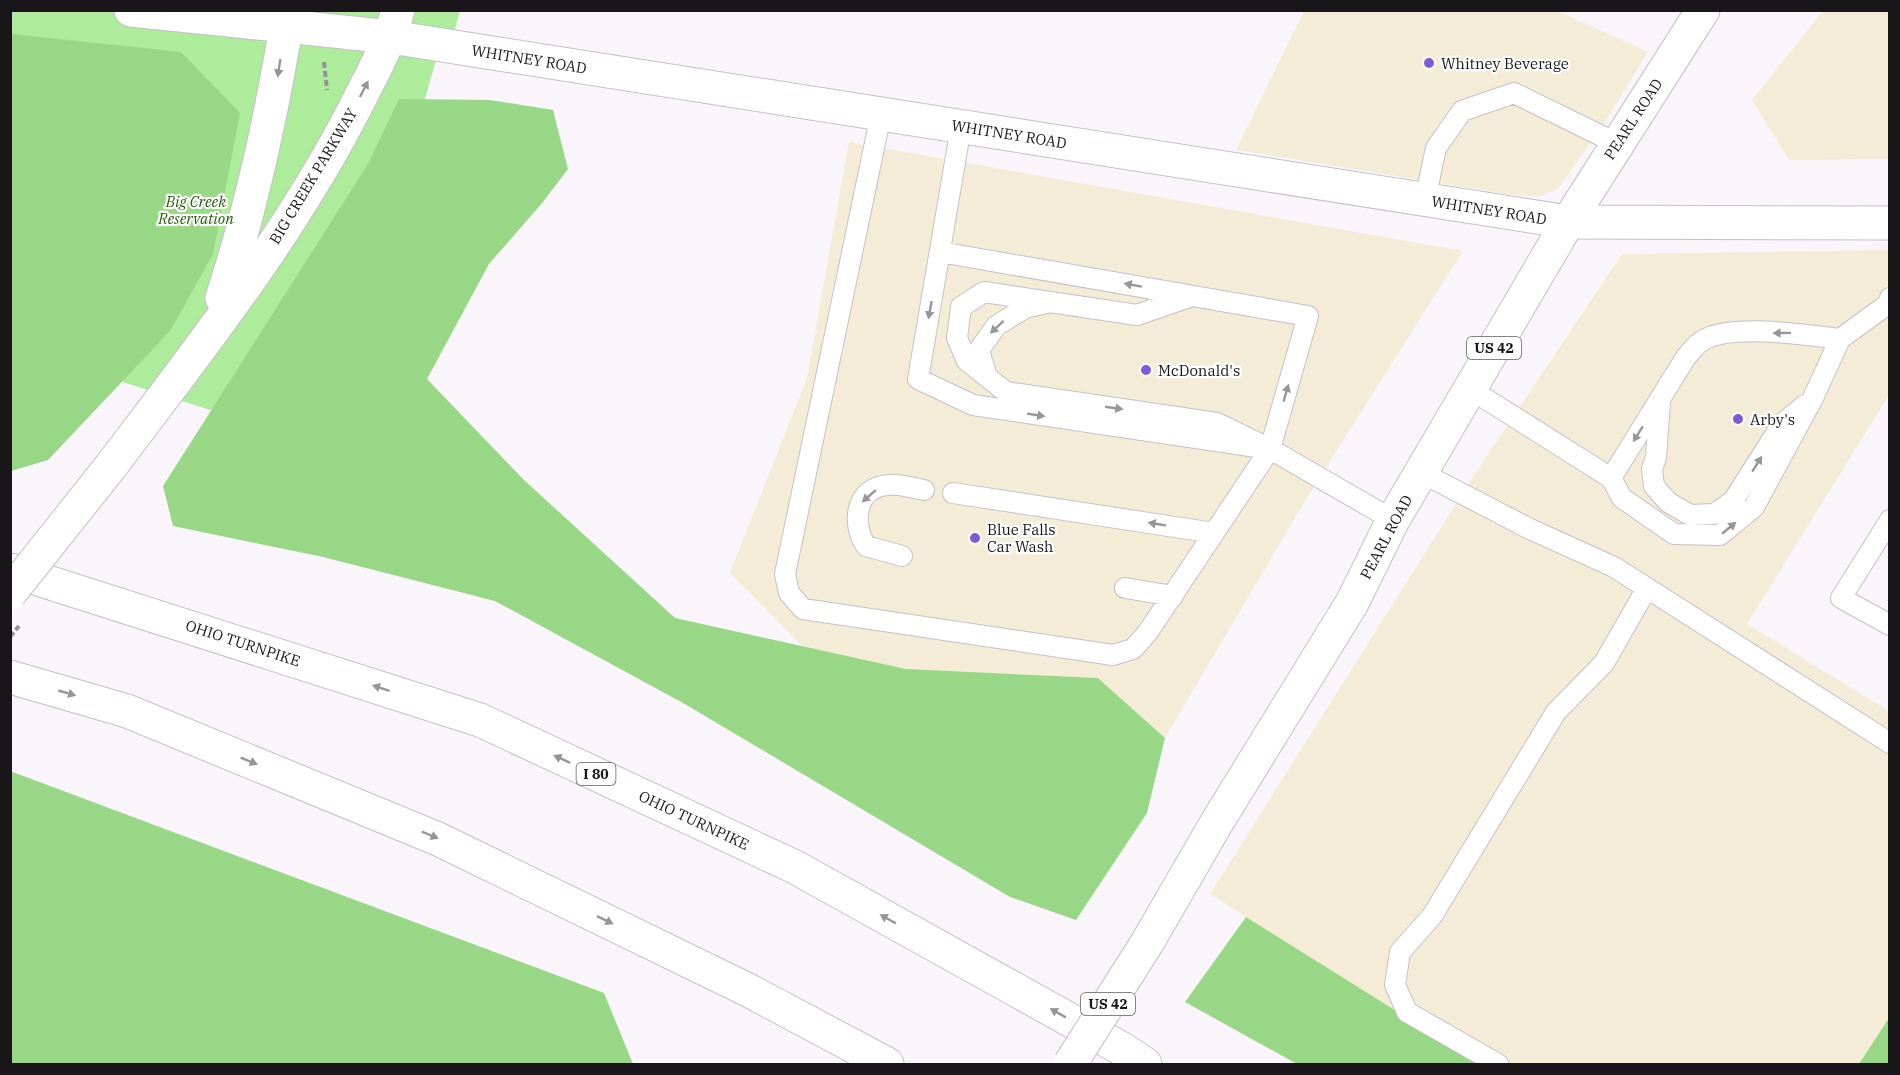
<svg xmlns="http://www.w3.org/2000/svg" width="1900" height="1075" font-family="'IBM Plex Serif',serif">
<rect width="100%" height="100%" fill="#faf5fb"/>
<path fill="#f5ecd7" d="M1304 11H1558L1648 52 1605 122 1558 189 1539 197 1506 194 1236 150Z
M1823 11H1889V159L1789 160 1752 100Z
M849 142 1463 251 1308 496 1165 738 1098 678 906 669 802 646 730 573 807 378Z
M1889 250V395L1747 624 1889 711V1018L1859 1064H1479L1210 894 1471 480 1622 254Z"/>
<path fill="#adec9b" d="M10 11H460L446 61 436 60 382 250 300 439 11 346Z"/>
<path fill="#98d786" d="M11 34 181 52 240 113 213 254 170 331 48 460 11 471Z
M399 99 490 100 553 110 568 169 543 202 489 264 427 379 524 480 675 618 906 669 1098 678 1165 738 1147 813 1076 920 1010 897 683 703 495 601 323 557 173 526 163 486 368 164Z
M10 771 604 993 633 1064H11Z
M1246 917 1481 1064H1297L1185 1002Z
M1889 1018V1064H1859Z"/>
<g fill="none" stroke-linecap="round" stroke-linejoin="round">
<g stroke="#c5c0c7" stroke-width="22">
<path id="lane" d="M881 114 785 574 789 593 803 609 1113 655 1133 649 1148 632 1270 449 1308 316 940 252
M961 127 918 379 973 405 1270 449
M1425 200 1436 148 1462 111 1514 93 1618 144
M1050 302 984 292 961 307 957 338 967 361 1006 392 1217 423 1270 449 1393 520
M1840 339C1808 335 1730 323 1702 341 1696 344 1691 352 1686 357L1611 478 1622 498 1674 534 1720 535 1754 507 1813 398 1840 339 1888 304 1890 298
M986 374 979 350 996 326 1025 308 1050 302 1137 315 1189 297
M1470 389 1611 478
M1660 402 1656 457 1652 469 1654 486 1668 502 1690 515 1714 514 1733 501 1782 424 1805 405
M1422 473 1528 528 1614 567 1890 743
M953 493 1214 533
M1890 520 1841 598 1890 625
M902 556 866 546C851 523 855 486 890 485 901 484 913 488 924 490
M1125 588 1173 596
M1498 1064 1407 1012 1395 985 1400 952 1432 916 1556 712 1604 663 1647 588"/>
</g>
<g stroke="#c5c0c7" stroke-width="35">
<path id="secondary" d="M131 10 391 37 1568 222 1890 223
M222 298C253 204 273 108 289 10
M111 466C198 351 290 235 356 106 372 74 389 45 398 10"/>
</g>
<g stroke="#c5c0c7" stroke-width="35">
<path id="primary" d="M1147 943 1217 822 1352 603 1393 520 1568 222 1703 10"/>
</g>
<g stroke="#c5c0c7" stroke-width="35">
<path id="highway" d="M10 570 480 720 795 867 1124 1050 1145 1064
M10 677 127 711 438 839 748 990 887 1064"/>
</g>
<path stroke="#959196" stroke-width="4" stroke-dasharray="6 3" stroke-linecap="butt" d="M324 62 327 90"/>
<use href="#lane" stroke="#fff" stroke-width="20"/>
<use href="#secondary" stroke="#fff" stroke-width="33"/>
<use href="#primary" stroke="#fff" stroke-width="33"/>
<use href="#highway" stroke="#fff" stroke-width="33"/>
<g stroke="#c5c0c7" stroke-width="35" stroke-linecap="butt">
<path id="secondary-bridge" d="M10 593 111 466"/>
</g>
<g stroke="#c5c0c7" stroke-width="35" stroke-linecap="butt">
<path id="primary-bridge" d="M1070 1064 1147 943"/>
</g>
<path stroke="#959196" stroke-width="4" stroke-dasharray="6 3" stroke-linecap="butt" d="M10 637 19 626"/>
<use href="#secondary-bridge" stroke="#fff" stroke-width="33"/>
<use href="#primary-bridge" stroke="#fff" stroke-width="33"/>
</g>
<defs><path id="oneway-solid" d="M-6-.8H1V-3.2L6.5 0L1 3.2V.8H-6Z" transform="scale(1.5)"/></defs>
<g fill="#979697">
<use href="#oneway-solid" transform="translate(279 68) rotate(99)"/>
<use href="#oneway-solid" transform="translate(364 89) rotate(-63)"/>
<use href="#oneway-solid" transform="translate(1133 285) rotate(-170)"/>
<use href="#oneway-solid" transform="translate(930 310) rotate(100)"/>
<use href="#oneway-solid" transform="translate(997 327) rotate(137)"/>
<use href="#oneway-solid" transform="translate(1782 333) rotate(179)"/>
<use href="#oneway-solid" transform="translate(1286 393) rotate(-74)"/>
<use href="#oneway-solid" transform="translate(1114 408) rotate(8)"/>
<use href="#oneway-solid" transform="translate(1036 415) rotate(9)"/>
<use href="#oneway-solid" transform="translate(1638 434) rotate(122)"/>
<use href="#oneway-solid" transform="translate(1757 464) rotate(-58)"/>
<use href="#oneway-solid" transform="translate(869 496) rotate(139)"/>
<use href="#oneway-solid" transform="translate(1157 524) rotate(-171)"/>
<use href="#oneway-solid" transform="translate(1729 528) rotate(-40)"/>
<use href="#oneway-solid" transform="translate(381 688) rotate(-162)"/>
<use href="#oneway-solid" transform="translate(67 693) rotate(16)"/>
<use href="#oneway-solid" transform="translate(562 759) rotate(-155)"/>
<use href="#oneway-solid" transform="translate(249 761) rotate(22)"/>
<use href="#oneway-solid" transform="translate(430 835) rotate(23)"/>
<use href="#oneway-solid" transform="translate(888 919) rotate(-151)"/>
<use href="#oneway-solid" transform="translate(605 920) rotate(26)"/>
<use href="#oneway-solid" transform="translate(1058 1013) rotate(-151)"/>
</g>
<g fill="#7e5bd5" stroke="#fff" stroke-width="2">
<circle cx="1429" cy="63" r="6"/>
<circle cx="1146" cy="370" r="6"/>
<circle cx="1738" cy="419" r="6"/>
<circle cx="975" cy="538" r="6"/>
</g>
<g text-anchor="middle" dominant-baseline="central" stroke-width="4.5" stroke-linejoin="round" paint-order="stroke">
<g fill="#fff" stroke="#5d5c5d" stroke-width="1.5">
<rect x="1467" y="337" width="54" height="22" rx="4.5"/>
<rect x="576.5" y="763" width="39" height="22" rx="4.5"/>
<rect x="1081" y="993" width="54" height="22" rx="4.5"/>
</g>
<g font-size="14" font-weight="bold" fill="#181618">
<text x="1494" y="348">US 42</text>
<text x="596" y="774">I 80</text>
<text x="1108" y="1004">US 42</text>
</g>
<g font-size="15" fill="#181618" stroke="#fff">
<text transform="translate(529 59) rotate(9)">WHITNEY ROAD</text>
<text transform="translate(1633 119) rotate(-57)">PEARL ROAD</text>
<text transform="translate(1009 134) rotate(9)">WHITNEY ROAD</text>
<text transform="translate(313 176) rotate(-59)">BIG CREEK PARKWAY</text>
<text transform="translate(1489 210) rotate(9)">WHITNEY ROAD</text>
<text transform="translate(1386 537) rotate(-62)">PEARL ROAD</text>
<text transform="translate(243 643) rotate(18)">OHIO TURNPIKE</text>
<text transform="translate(694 820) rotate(25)">OHIO TURNPIKE</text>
</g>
<g font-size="15" fill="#181618" stroke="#fff" text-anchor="start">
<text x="1441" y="63">Whitney Beverage</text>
<text x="1158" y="370">McDonald's</text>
<text x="1750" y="419">Arby's</text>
<text x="987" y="529">Blue Falls<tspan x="987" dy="17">Car Wash</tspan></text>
</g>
<g font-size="15" font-style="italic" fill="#215c09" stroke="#fff">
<text x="196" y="201">Big Creek<tspan x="196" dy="17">Reservation</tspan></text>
</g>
</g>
<rect width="1900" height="1075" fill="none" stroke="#181618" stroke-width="24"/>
</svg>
